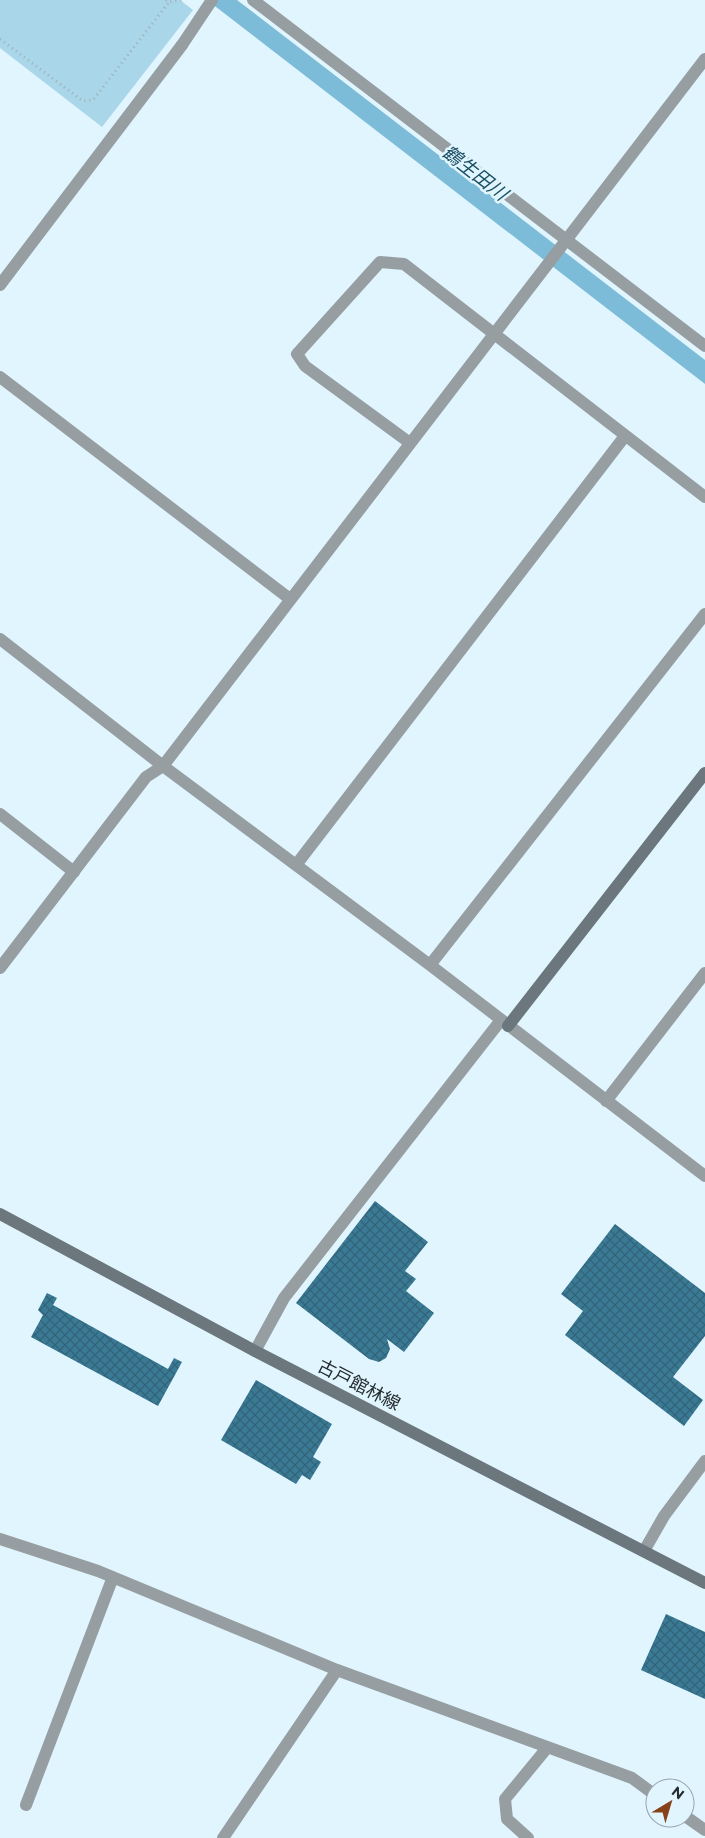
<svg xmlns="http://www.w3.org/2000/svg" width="705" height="1838" font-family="Montserrat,'Noto Sans JP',sans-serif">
<defs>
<pattern id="building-cross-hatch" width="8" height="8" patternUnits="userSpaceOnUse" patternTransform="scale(1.25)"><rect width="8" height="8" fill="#3b7a94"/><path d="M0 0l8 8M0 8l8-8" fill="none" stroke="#316479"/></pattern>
</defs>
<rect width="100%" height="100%" fill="#e1f5fe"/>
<path fill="#aad6ea" d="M0 0H180L193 10 102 127 0 48Z"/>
<path fill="#7dbcd8" d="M207 0H237L705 360V384Z"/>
<path fill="url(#building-cross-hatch)" d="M375 1201 428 1242 405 1271 416 1279 406 1291 434 1313 404 1352 387 1339 390 1349 386 1358 379 1362 369 1359 296 1303Z
M615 1224 705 1293V1336L673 1377 703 1400 684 1426 565 1335 583 1311 561 1294Z
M47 1293 57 1298 53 1305 168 1369 174 1358 182 1362 158 1406 31 1337 43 1315 38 1310Z
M256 1380 332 1424 313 1457 321 1462 310 1480 302 1475 296 1484 221 1440Z
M666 1614 705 1632V1699L641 1670Z"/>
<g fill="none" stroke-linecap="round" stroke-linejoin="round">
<path stroke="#9faeb5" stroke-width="3" stroke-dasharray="1 4" stroke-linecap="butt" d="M166 0 169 2 182 0
M0 39 83 101 93 100 169 2"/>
<path stroke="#969ea2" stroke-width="12" d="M253 0 705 346
M182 45 212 0
M0 814 74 872
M255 1351 284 1298 501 1020"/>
<path stroke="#969ea2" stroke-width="12" d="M0 285 182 45
M0 377 290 599
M410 443 305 366 297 354 380 262 404 264 705 497
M0 639 163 766 430 965 705 1176
M296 865 625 436
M430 965 705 614
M0 968 146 777 163 766 705 59
M606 1101 705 973
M0 1539 98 1571 337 1670 632 1778 655 1795
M644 1551 664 1516 705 1461
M26 1805 113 1577
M685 1816 705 1830
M223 1838 337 1670
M528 1838 507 1819 505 1799 547 1748"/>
<path stroke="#6b777c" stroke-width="12" d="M508 1026 705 773
M0 1214 255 1351 705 1583"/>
</g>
<g text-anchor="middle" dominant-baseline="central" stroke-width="5" stroke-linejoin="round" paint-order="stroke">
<g font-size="18" fill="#252c2f" stroke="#e1f5fe">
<text transform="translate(359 1385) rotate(27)">古戸館林線</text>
</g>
<g font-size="19" font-style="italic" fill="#1d5165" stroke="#e1f5fe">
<text transform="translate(475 173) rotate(38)">鶴生田川</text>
</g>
</g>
<g transform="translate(670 1803) rotate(38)"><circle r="24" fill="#e1f5fe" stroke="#96a5ab"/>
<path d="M0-4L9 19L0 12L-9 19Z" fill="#87421a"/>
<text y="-8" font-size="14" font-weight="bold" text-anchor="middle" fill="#252c2f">N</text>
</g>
</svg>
